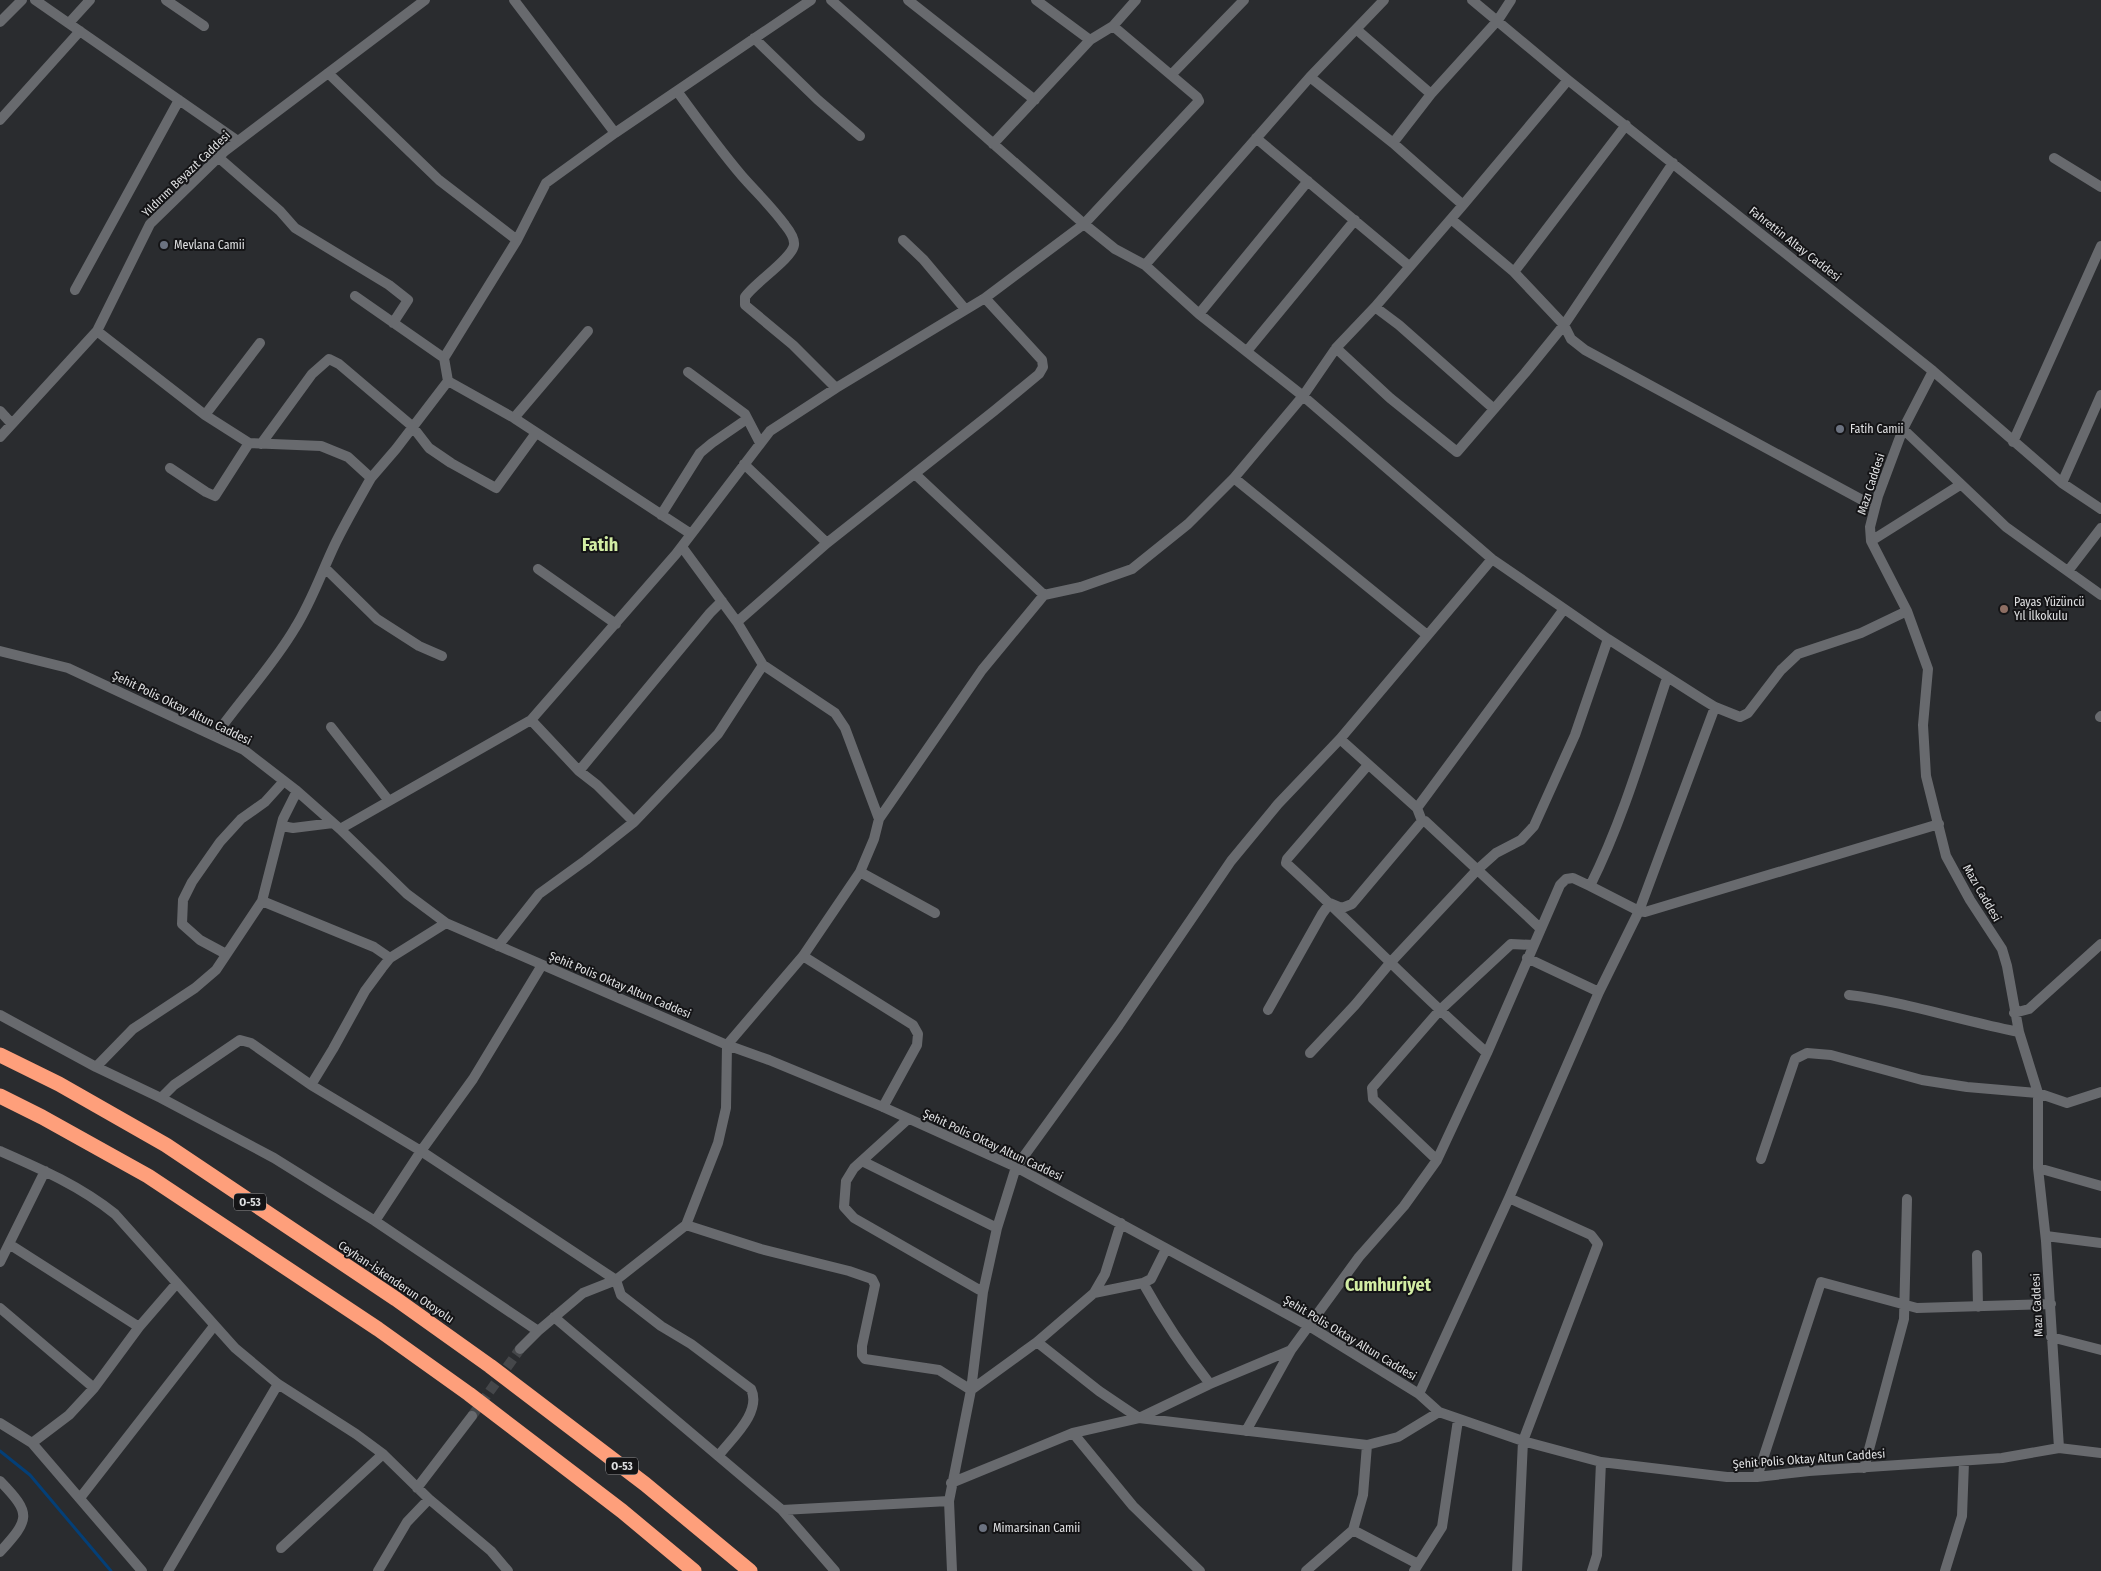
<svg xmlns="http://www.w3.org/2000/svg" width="2101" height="1571" font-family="'Fira Sans Condensed',sans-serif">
<rect width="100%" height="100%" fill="#2a2c2f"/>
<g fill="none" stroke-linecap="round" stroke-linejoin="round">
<path stroke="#043f77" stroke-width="3" d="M0 1451 30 1475 111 1571"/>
<path stroke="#45474a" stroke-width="10" stroke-dasharray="10 5" stroke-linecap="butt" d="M472 1416 520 1349"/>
<path stroke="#686a6e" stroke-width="10" d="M35 0 238 141
M166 0 204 26
M514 0 615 133
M831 0 1084 224 1115 249 1145 265 1310 77 1384 0
M908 0 1035 100
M1036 0 1090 40
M1472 0 1568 80 1933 371 2062 483 2101 509
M0 22 22 0
M69 23 90 0
M1356 29 1431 94
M754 38 818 100 860 136
M328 73 439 180 517 240
M1172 74 1244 0
M1310 77 1393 143 1463 205
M677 91C698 120 719 149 742 176 756 192 772 207 785 225 789 230 795 238 794 245 792 259 754 283 745 297V305L793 345 836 388
M0 120 80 31
M1256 138 1409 266
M1393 143 1431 94 1498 20 1511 0
M993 144 1090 40 1113 26 1136 0
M218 157 280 211 295 228 389 285 408 300 393 323
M2054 158 2101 187
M1451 219 1514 272 1564 325 1571 339 1585 350 1875 507
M903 240 923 259 965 309
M1145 265 1199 314 1303 396 1492 559 1608 639
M1514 272 1626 125
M75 290 179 100
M355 296 444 358
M1375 307 1399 325 1494 409
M1199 314 1308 181
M97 331 205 415 249 443 321 446 348 457 371 478 396 449 448 381
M1336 348 1390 398 1457 452 1525 373 1564 325 1673 163
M1247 351 1355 220
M1933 371 1903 429 1878 496 1870 527 1871 541 1907 611 1928 669 1923 725 1926 776 1946 856 1970 900 2002 949 2007 966 2019 1032 2038 1093V1168L2046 1241 2059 1448
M688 372 745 414 760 443
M0 411 11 423
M205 415 260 343
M514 418 588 331
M1903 429 2006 527 2101 595
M0 437 97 331 150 224 225 151 425 0
M2013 442 2101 246
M261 444 312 374 329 359 339 364 412 426 429 448 451 463 496 488 536 433
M744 464 827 543
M170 468 206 492 215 496 249 443
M915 474 1044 595
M1234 478 1427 635
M2062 483 2101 395
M661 515 700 453 712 443 747 419
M691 534 514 418 448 381 444 358 517 240 546 183 615 133 811 0
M1871 541 1960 485
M682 547 737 622 763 665 835 713 845 728 879 819
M325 568 377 619 419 646 442 656
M538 569 616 624
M2068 571 2101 528
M737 622 827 543 994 411 1039 374 1043 367 1042 360 985 298
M0 651 68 668 244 750 297 791 340 829 407 894 446 923 727 1045 769 1060 883 1107 1016 1167 1309 1326 1419 1394 1439 1412 1523 1441 1601 1462 1727 1477H1757L1809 1471 2002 1458 2059 1448 2101 1453
M2100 717 2101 716
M531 720 579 771 597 785 634 822 718 734 763 665
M331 727 389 801
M215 736C241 699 272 667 295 628 312 601 322 571 336 542 347 520 359 499 371 478
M1340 739 1417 808 1422 821H1425L1541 929
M1368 765 1287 859 1286 863C1354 925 1418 992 1487 1053
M579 771 710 613 722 601
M1417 808 1564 609
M282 826 293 828 333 823
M340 829 531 720 676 554 770 431 836 388 985 298 1084 224 1199 101 1197 97 1113 26
M860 872 935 913
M1590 886 1639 911 1645 912 1939 824
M262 901 374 947 390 958
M498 946 539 894 586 860 634 822
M226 954 200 940 182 924 183 900 192 882 220 842 241 819 265 802 284 781
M803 956 913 1025 918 1034 917 1045 883 1107
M1527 958 1599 992
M1849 995C1906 1002 1962 1021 2019 1032
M1268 1010 1322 914 1330 903 1342 908 1352 904 1422 821
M2014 1013 2029 1009 2101 944
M0 1015 96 1067 161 1098 274 1158 375 1221 538 1331
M1310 1053 1355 1005 1390 963 1477 870 1496 853 1521 840 1534 826 1575 735 1608 639 1702 699 1715 707 1740 717 1748 713 1781 670 1798 654 1861 633 1907 611
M96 1067 133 1029 195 988 216 970 262 901 283 819 297 791
M311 1085 333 1049 365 991 382 968 390 958 446 923
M161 1098 174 1085 240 1040 251 1043 311 1085 421 1151 616 1280 621 1295 661 1326 691 1344 751 1389C762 1412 732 1438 719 1455
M908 1119 854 1168 846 1181 844 1207 854 1218 983 1292
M0 1151C41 1169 80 1186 115 1214L235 1348 278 1384 356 1434 383 1454 429 1499 491 1551 508 1571
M1761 1159 1795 1059 1807 1053 1831 1055 1922 1080 1967 1087 2038 1093 2067 1103 2101 1092
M1437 1160 1373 1099 1372 1088 1439 1011 1511 944 1534 945
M862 1161 997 1228
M2038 1168 2101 1186
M1509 1198 1591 1235 1598 1244 1523 1441 1517 1571
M375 1221 421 1151 473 1079 542 965
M686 1225 761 1249 849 1271 872 1279 875 1285 862 1346V1355L865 1359 939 1370 971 1390 949 1501 952 1571
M2046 1236 2101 1243
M9 1244 139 1327
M1977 1255 1978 1307
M0 1262 45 1171
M1143 1283C1163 1319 1185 1352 1210 1384
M1094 1293 1143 1283 1151 1279 1166 1249
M0 1308 94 1388
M554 1317 782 1510 835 1571
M2051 1337 2101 1350
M1037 1342 1099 1391 1139 1418 1210 1384 1291 1350
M520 1349 538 1331 583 1293 616 1280 686 1225 718 1143 726 1108 727 1045 803 956 860 872 874 839 879 819 982 670 1044 595 1081 587 1132 569 1188 524 1234 478 1303 396 1336 348 1375 307 1463 205 1568 80
M971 1390 983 1292 997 1228 1016 1167 1119 1025 1231 861 1278 804 1340 739 1492 559
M971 1390 1037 1342 1094 1293 1105 1274 1121 1223
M1419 1394 1509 1198 1599 992 1639 911 1715 707
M0 1423 32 1443 142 1571
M1246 1431 1291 1350 1359 1257 1404 1206 1437 1160 1487 1053 1560 885 1566 879 1573 878 1590 886C1623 820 1644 747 1667 678
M1073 1433 1133 1506 1200 1571
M32 1443 69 1415 94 1388 139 1327 177 1283
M1864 1468 1904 1319 1907 1199
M1757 1477 1821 1282 1917 1308 2051 1304
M0 1481C32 1514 30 1519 0 1552
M951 1483 1073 1433 1139 1418 1367 1445 1398 1437 1439 1412
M417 1488 472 1416
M80 1498 214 1326
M782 1510 949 1501
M1353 1530 1418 1564
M281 1548 383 1454
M168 1571 278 1384
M378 1571 407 1522 429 1499
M1306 1571 1353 1530 1363 1495 1367 1445
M1414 1571 1442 1527 1458 1420
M1592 1571 1597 1555 1601 1462
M1945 1571 1962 1516 1964 1462"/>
<path stroke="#fe9f7b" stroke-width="15" d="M0 1055 59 1084 166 1145 396 1299 490 1366 645 1484 750 1571
M0 1096 42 1117 148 1176 378 1329 469 1394 622 1511 694 1571"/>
</g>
<g fill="#6b7280" stroke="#141416" stroke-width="2">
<circle cx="164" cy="245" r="5"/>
<circle cx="1840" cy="429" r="5"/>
<circle cx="983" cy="1528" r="5"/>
</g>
<circle fill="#8d6e63" stroke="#141416" stroke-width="2" cx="2004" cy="609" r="5"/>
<g text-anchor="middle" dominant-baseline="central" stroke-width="4" stroke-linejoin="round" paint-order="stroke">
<g fill="#141416" stroke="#a2a3a5" stroke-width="1">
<rect x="234" y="1193.5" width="32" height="17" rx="4"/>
<rect x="606" y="1457.5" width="32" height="17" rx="4"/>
</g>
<g font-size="11" font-weight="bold" fill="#dfe0e2">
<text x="250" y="1202">O-53</text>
<text x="622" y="1466">O-53</text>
</g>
<g font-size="12" fill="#dfe0e2" stroke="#141416">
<text transform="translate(186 174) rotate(-44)">Yıldırım Beyazıt Caddesi</text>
<text transform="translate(1795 244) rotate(38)">Fahrettin Altay Caddesi</text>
<text transform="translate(1871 484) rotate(-72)">Mazı Caddesi</text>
<text transform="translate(182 708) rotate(26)">Şehit Polis Oktay Altun Caddesi</text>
<text transform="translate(1982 893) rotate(60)">Mazı Caddesi</text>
<text transform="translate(620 985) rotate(23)">Şehit Polis Oktay Altun Caddesi</text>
<text transform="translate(993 1145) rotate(25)">Şehit Polis Oktay Altun Caddesi</text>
<text transform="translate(396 1282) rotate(34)">Ceyhan-İskenderun Otoyolu</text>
<text transform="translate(2037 1305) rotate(-93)">Mazı Caddesi</text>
<text transform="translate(1350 1338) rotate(31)">Şehit Polis Oktay Altun Caddesi</text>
<text transform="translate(1809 1459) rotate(-4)">Şehit Polis Oktay Altun Caddesi</text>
</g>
<g font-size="12" fill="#dfe0e2" stroke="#141416" text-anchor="start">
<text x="174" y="245">Mevlana Camii</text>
<text x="1850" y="429">Fatih Camii</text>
<text x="2014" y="602">Payas Yüzüncü<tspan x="2014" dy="14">Yıl İlkokulu</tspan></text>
<text x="993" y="1528">Mimarsinan Camii</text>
</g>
<g font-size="18" font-weight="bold" fill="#d2eda4" stroke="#141416">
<text x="600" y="545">Fatih</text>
<text x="1388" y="1285">Cumhuriyet</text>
</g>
</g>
</svg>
